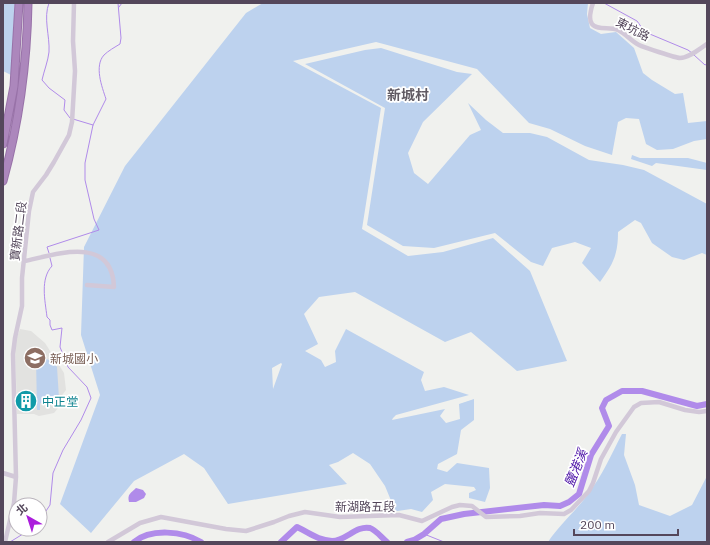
<svg xmlns="http://www.w3.org/2000/svg" width="710" height="545" font-family="'IBM Plex Sans','Noto Sans TC',sans-serif">
<rect width="100%" height="100%" fill="#f0f1ee"/>
<path fill="#e2e2e0" d="M20 329 31 331 45 343 64 373 66 390 60 398 58 408 54 413 39 416 34 414H17L15 343Z"/>
<path fill="#bdd2ee" fill-rule="evenodd" d="M3 3H15L11 75 3 71Z
M263 3H588L587 14 590 28 601 34 616 32 634 48 643 73 652 80 675 94 683 93 688 123 707 121V139L694 141 673 149 657 150 646 144 639 119 626 118 618 122 612 155 585 146 550 129 529 123 477 69 376 42 293 61 381 108 362 229 408 256 443 252 493 238 530 271 567 361 517 371 471 332 445 342 355 292 319 297 304 314 318 344 305 351 321 360 325 367 336 362 335 351 346 329 424 372 421 380 425 391 444 387 469 395 396 415 393 418 392 420 445 409 440 416 446 423 460 419 459 404 474 399V420L461 430 457 454 438 464 437 469 447 472 457 463 489 468 490 488 485 502 469 498V493L476 490 474 487 445 484 431 492 433 500 422 512 411 509 384 513 392 503 385 486 370 464 353 453 338 462 329 465 347 484 228 504 204 468 184 454 134 481 91 533 60 504 100 395 81 335 84 247 125 166 246 13ZM281 363 282 364 273 389 272 368Z
M381 48 457 72 472 74 423 122 408 153 414 173 428 184 470 135 481 130 468 103 486 120 503 133H530L547 137 589 160 623 165 644 170 707 204V255L702 253 684 260 672 257 652 243 641 223 635 220 618 232C618 255 613 264 600 282L582 263 591 248 575 242 552 248 543 266 531 262 495 233 434 248 403 246 367 225 385 108 305 64 365 50Z
M632 155 640 158H688L707 163V170L656 163 652 166 631 159Z
M36 358H39L40 363 45 359 51 360 57 367 59 398 54 404 48 406 40 403V410H37Z
M622 434H626L624 455 635 485 639 505 670 516 692 505 707 476V542H548C559 525 576 511 588 494 602 476 611 455 622 434Z"/>
<path fill="#b08bea" d="M136 488 143 490 146 494 144 498 136 502H129C127 494 131 493 136 488Z"/>
<g fill="none" stroke-linecap="round" stroke-linejoin="round">
<path stroke="#b08bea" stroke-width="1" d="M49 3C43 18 50 36 49 52 48 61 44 71 42 80L49 88 65 100 64 110 70 118
M604 3 637 21 645 32 688 50 692 53
M119 7 122 3
M694 55 705 65 707 64
M73 119 93 125
M49 253 47 247 99 230 94 219 85 180V163L93 125 106 99C102 87 94 66 104 55 108 51 115 47 120 44L121 38 118 3
M40 520 50 505 53 473 63 450 81 420 91 398 87 387 68 367 60 347 62 328 52 330 50 325V320L47 317C45 300 40 279 52 266L50 258
M424 534 444 542
M338 540 340 542
M10 542 31 529
M192 542 193 537"/>
<path stroke="#b08bea" stroke-width="6" d="M134 542C151 528 183 531 201 542
M281 542 297 527C310 533 317 540 332 541 346 541 356 525 370 528 376 530 382 538 387 542
M407 542 414 540 424 534 441 519 464 514 544 505 560 506 569 502 579 494 591 455 609 426 602 408 606 400 622 391H642L697 406 707 404"/>
<g stroke="#9872a8" stroke-width="9">
<path id="highway" d="M3 144 14 86 19 3
M3 181C19 123 27 63 28 3"/>
</g>
<path stroke="#d2c8d8" stroke-width="4.5" d="M593 3C591 9 588 19 592 24 597 31 611 26 618 30 626 34 631 41 639 45 643 47 676 58 680 58 689 58 699 49 707 44
M25 261C57 254 112 235 114 287L87 285
M3 473 16 477
M5 542 14 503 16 477 13 354 15 338 22 306V278L29 211 33 192 46 175 54 162 69 135 72 122 75 71 73 41 74 3
M108 542 140 523 161 517 226 529 246 531 274 522 289 516 305 512 340 517 399 515 422 521 452 507 460 505 472 506 486 517 520 516 540 513 564 514 571 510 589 491 593 483 601 459 616 432 634 407 641 403 659 402 685 410 699 412 707 411"/>
<use href="#highway" stroke="#ac87bc" stroke-width="7"/>
</g>
<defs>
<g id="school-disc" transform="scale(1.15)"><circle r="9.5" fill="#8d6e63" stroke="#fff"/><path d="M0-5L7-2L0 1L-7-2ZM-4 1L0 2.5L4 1V4Q0 6-4 4Z" fill="#fff"/></g>
<g id="building-disc" transform="scale(1.15)"><circle r="9.5" fill="#0f9aa8" stroke="#fff"/><path d="M-4-6H4V6H1V3H-1V6H-4ZM-2.5-4.3h1.7v1.8h-1.7ZM.8-4.3h1.7v1.8H.8ZM-2.5-1h1.7V.8h-1.7ZM.8-1h1.7V.8H.8Z" fill="#fff"/></g>
</defs>
<g fill-rule="evenodd">
<use href="#school-disc" x="35" y="358"/>
<use href="#building-disc" x="26" y="401"/>
</g>
<g text-anchor="middle" dominant-baseline="central" stroke-width="3.5" stroke-linejoin="round" paint-order="stroke">
<g font-size="12" fill="#54475b" stroke="#fff">
<text transform="translate(633 29) rotate(27)">東坑路</text>
<text transform="translate(18 231) rotate(-83)">寶新路二段</text>
<text x="365" y="506">新湖路五段</text>
</g>
<g font-size="12" fill="#785e54" stroke="#fff" text-anchor="start">
<text x="50" y="358">新城國小</text>
</g>
<g font-size="12" fill="#0d838f" stroke="#fff" text-anchor="start">
<text x="42" y="401">中正堂</text>
</g>
<g font-size="13" font-style="italic" fill="#4a0fa6" stroke="#fff">
<text transform="translate(576 468) rotate(-68)">鹽港溪</text>
</g>
<g font-size="14" font-weight="bold" fill="#615b63" stroke="#fff">
<text x="408" y="95">新城村</text>
</g>
</g>
<rect width="710" height="545" fill="none" stroke="#54475b" stroke-width="8"/>
<g transform="translate(28 517) rotate(321)"><circle r="19" fill="#ffffff" stroke="#bbb5bd"/>
<path d="M0-3L7 15L0 10L-7 15Z" fill="#ab1ddc"/>
<text y="-6" font-size="11" font-weight="bold" text-anchor="middle" fill="#54475b">北</text>
</g>
<path d="M574 529v6h104v-6" fill="none" stroke="#54475b" stroke-width="2"/>
<text x="580" y="529" font-size="12" fill="#54475b" stroke="#ffffff" stroke-width="3" paint-order="stroke">200 m</text>
</svg>
